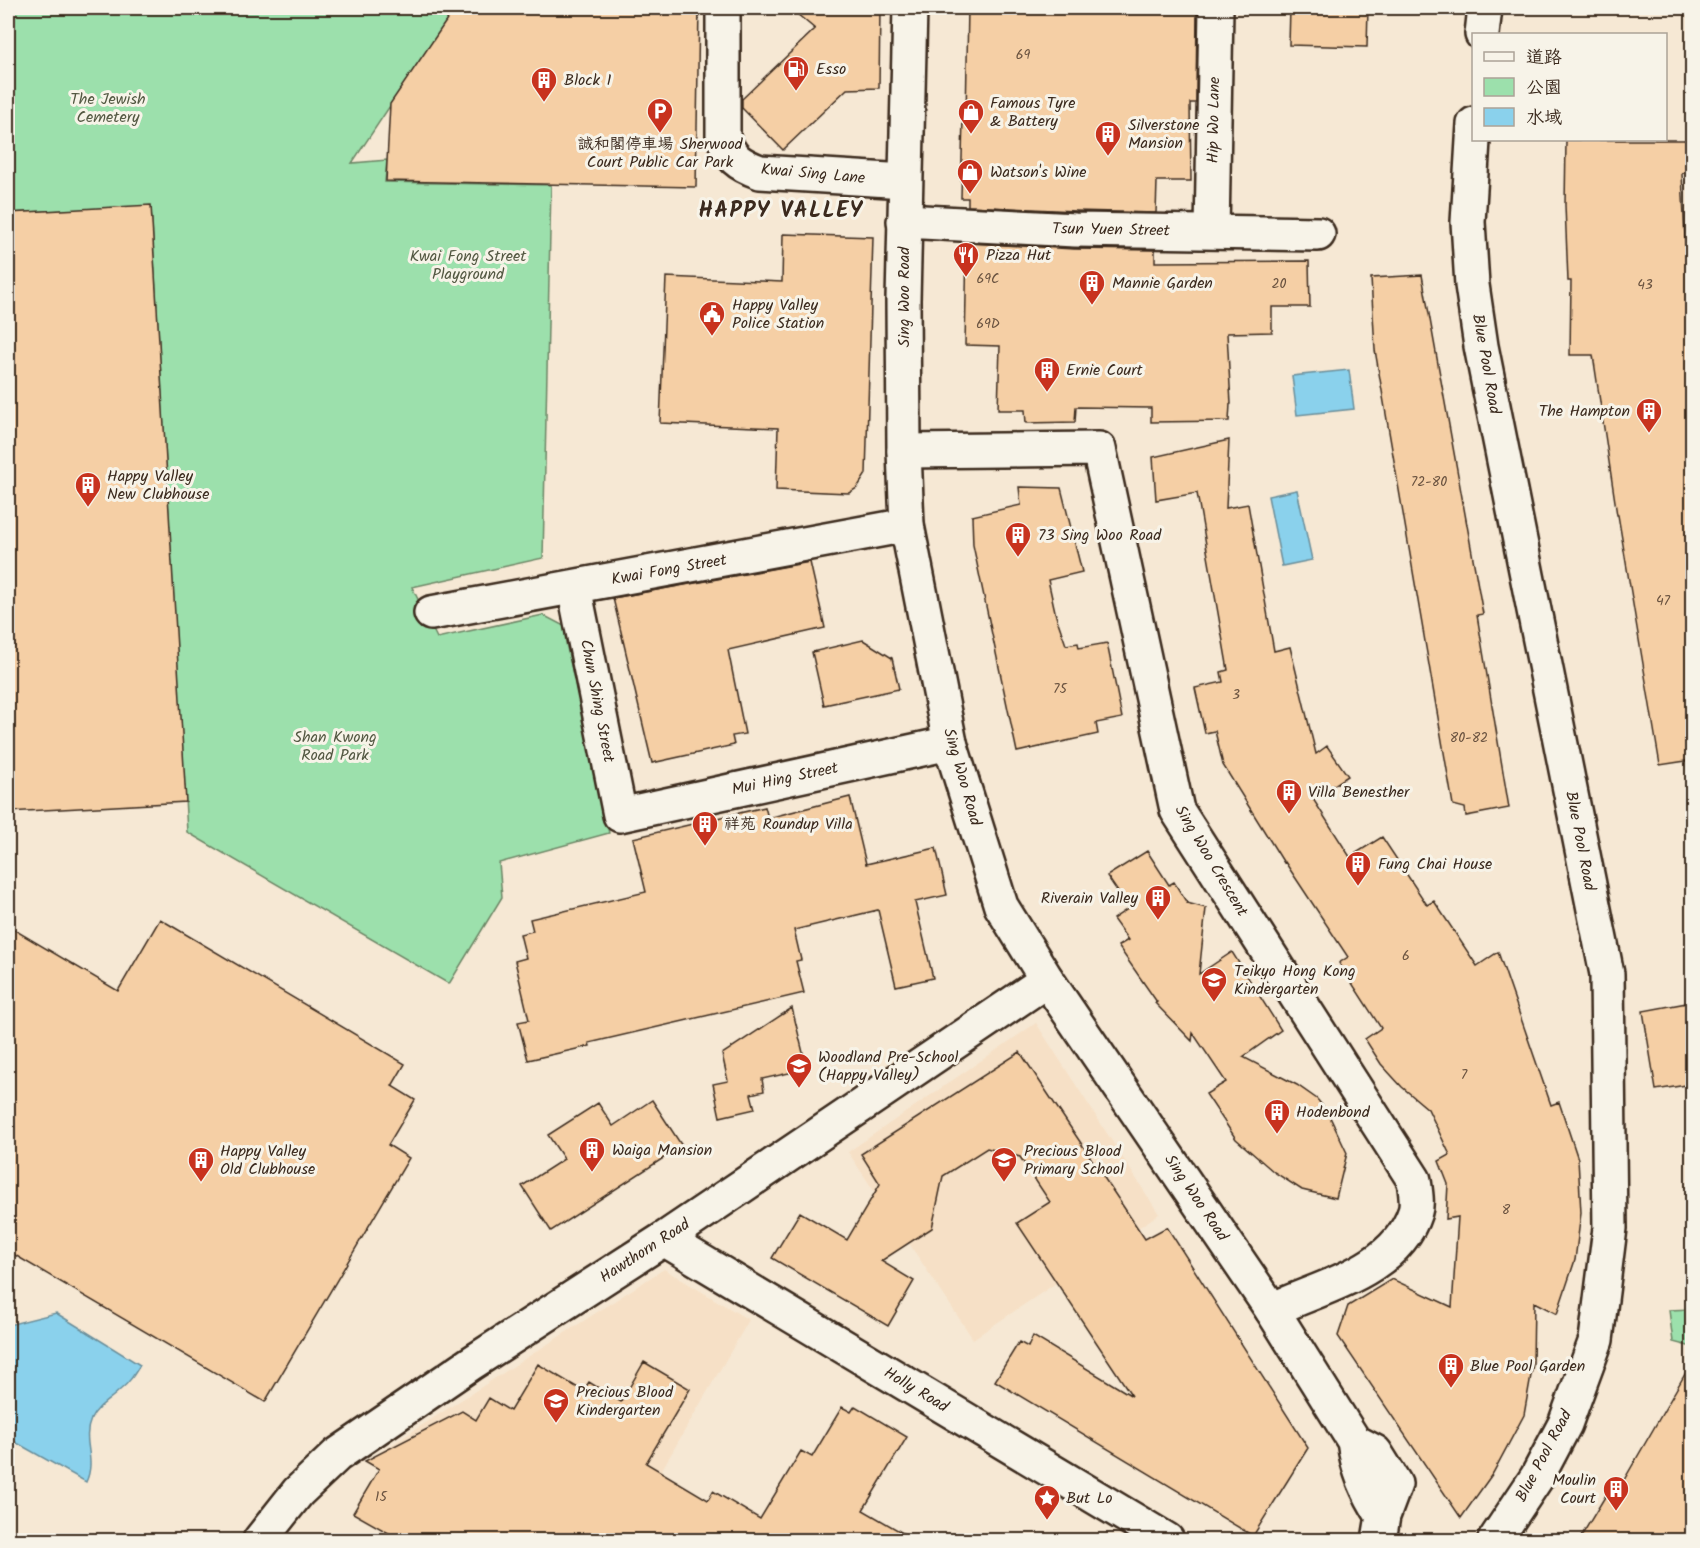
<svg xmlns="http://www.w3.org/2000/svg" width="1700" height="1548" font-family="Kalam,'LXGW WenKai TC',sans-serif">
<rect width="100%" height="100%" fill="#f6e8d4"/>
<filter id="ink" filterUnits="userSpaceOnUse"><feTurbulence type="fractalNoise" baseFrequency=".0167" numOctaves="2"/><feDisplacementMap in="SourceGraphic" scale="12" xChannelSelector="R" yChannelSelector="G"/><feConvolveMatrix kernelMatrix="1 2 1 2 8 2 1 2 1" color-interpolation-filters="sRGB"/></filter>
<g filter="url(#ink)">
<path fill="#f6e0c6" d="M1036 1023 1159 1214 973 1339 848 1152Z
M664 1269 749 1320 621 1540H507L365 1462Z"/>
<path fill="#9ce0ac" stroke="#6c8565" stroke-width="1.5" d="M8 8H455L352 163 387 160 385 182 551 185 543 558 412 587 437 638 543 615 564 626 566 643 609 833 499 863 502 897 449 984 187 832 151 206 8 213Z
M1692 1309V1347L1673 1342 1669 1310Z"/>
<path fill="#8ad1ec" stroke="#6a8e9a" stroke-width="1.5" d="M1349 370 1354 409 1297 415 1292 376Z
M1297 490 1312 560 1282 566 1268 496Z
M56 1313 140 1365C134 1375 129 1383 120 1390 110 1400 97 1406 91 1419 81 1442 97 1458 86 1482L8 1438V1325Z"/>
<path fill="#f5cfa5" stroke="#3b2a1e" stroke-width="1.5" d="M455 8H699L696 187 386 181 390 104Z
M790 8H880L879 88 847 89 783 150 742 108V99L815 29Z
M968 8H1197L1196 103H1190L1191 181H1157L1156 213 1076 211 968 206V198H961L963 117H966Z
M1290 8H1368L1367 47 1289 45Z
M1566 140H1692V174L1682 173 1686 259H1692V760L1660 765 1618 515H1617L1593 355H1570L1571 281H1568L1565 205Z
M151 205 186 802 8 812V213Z
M783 234 873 237 866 474 857 488 849 493 776 490 778 428 660 423 666 277 782 282Z
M967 243 1074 249 1155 250V262L1309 261 1310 307H1272V332L1227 333 1231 404H1230L1229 421 1151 422V408L1076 407 1075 422 1026 423 1025 410H998L1000 346 965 345Z
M1422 275 1483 614 1477 615 1509 808 1466 816 1465 808 1453 805 1375 350 1371 278Z
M1229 440 1226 508 1248 504 1274 651 1290 647 1316 754 1327 746 1348 776 1313 799 1350 857 1382 837 1427 905 1434 901 1477 966 1498 952 1551 1105 1559 1102 1578 1159 1581 1213 1575 1260 1557 1314 1534 1302 1533 1364 1524 1415 1493 1473 1461 1518 1338 1336 1348 1306 1392 1279 1452 1307 1458 1217 1446 1219 1448 1184 1439 1161 1450 1155 1428 1109 1402 1087 1381 1064 1365 1039 1381 1028 1339 963 1348 957 1285 862 1284 863 1223 765 1215 731 1205 733 1195 688 1223 682 1221 672 1228 670 1197 493 1156 500 1153 457Z
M1019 487 1061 488 1082 572 1048 580 1056 616 1066 645 1078 643 1079 648 1107 643 1122 718 1096 723 1098 734 1017 752 973 545 972 516 1021 505Z
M810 562 825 628 728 650 745 734 732 736 734 745 652 763 613 598Z
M863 640 892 658 899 689 824 705 812 652Z
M850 797 866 864 936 848 947 895 915 902 933 978 896 986 878 910 794 930 801 960 796 961 804 993 589 1043 590 1046 528 1060 518 1022 529 1020 515 961 526 958 520 934 533 931 530 919 646 892 633 838 765 807 768 818Z
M1147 851 1169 885 1174 882 1187 903 1206 908 1199 974 1232 952 1281 1030 1243 1057 1297 1085 1317 1099 1328 1113 1347 1153 1336 1198 1302 1190 1274 1172 1236 1139 1206 1094 1226 1082 1193 1033 1192 1041 1155 1003 1157 1002 1118 946 1128 940 1113 919 1129 908 1107 876Z
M160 919 405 1064 392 1086 415 1100 388 1145 409 1158 265 1402 8 1251V926L118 991Z
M1692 1002V1084L1656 1090 1643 1011Z
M792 1008 807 1069 762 1079 764 1091 751 1094 755 1109 720 1117 713 1084 728 1081 722 1054Z
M1020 1052 1145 1239 1167 1227 1308 1448 1253 1536 995 1381 1019 1342 1028 1347 1033 1336 1132 1396 1017 1223 1050 1202 1020 1157 987 1148 943 1176 932 1228 881 1261 914 1281 888 1326 772 1258 800 1212 847 1240 880 1184 861 1154Z
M652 1100 682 1146 551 1231 522 1186 564 1159 548 1135 598 1103 613 1126Z
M644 1362 690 1389 646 1463 708 1500 713 1491 760 1519 801 1451 812 1457 842 1407 851 1412 855 1406 907 1437 863 1510 915 1540H401L353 1513 379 1469 365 1461 462 1411 476 1420 489 1398 510 1411 538 1364 583 1391 589 1382 621 1402Z
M1692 1362V1540H1579L1606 1495 1613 1499Z"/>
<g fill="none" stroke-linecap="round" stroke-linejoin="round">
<g stroke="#3b2a1e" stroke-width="38">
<path id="street" d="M723 8V136C730 158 738 164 760 172L905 181
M1482 34 1485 8
M1474 124 1468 222 1472 285 1481 346 1607 974 1610 1228 1596 1340 1565 1424 1537 1477 1495 1540
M904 221 1075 230 1318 234
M1212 232 1216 8
M904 451 1099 449 1177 810 1414 1180C1415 1189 1418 1203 1415 1212 1396 1271 1322 1286 1272 1310
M574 587 620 815 950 743
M431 613 907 525
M664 1239 1167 1540
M260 1540 298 1492 337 1455 470 1364 664 1239 1047 980"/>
</g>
<g stroke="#3b2a1e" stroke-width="38">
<path id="secondary" d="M910 8 903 300 904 451 907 525 950 743 1001 906 1047 980 1272 1310 1354 1441C1358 1471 1367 1491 1383 1516
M1354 1441 1375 1452 1395 1484 1383 1516 1379 1540"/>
</g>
<use href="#street" stroke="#f7f3e8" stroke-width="33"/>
<use href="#secondary" stroke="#f7f3e8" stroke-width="33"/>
</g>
</g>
<defs>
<g id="fuel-pin" transform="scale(1.35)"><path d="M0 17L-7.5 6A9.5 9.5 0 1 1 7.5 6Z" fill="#c8321e" stroke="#f7f3e8"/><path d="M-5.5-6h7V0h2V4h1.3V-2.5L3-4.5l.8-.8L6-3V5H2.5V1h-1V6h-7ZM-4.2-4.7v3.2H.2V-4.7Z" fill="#fff"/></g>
<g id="building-pin" transform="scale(1.35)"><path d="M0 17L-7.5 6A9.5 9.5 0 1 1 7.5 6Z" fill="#c8321e" stroke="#f7f3e8"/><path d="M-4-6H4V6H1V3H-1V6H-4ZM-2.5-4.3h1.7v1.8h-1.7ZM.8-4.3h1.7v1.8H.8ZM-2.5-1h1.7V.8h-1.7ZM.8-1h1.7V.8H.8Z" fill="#fff"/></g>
<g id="parking-pin" transform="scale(1.35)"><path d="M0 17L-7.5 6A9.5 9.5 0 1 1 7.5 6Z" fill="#c8321e" stroke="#f7f3e8"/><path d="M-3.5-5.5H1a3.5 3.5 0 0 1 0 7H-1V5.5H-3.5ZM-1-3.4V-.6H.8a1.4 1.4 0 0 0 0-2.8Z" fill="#fff"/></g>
<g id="shop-pin" transform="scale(1.35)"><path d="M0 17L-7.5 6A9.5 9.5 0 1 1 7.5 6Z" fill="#c8321e" stroke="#f7f3e8"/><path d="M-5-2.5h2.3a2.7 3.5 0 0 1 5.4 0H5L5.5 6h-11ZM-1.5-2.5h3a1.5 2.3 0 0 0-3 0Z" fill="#fff"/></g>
<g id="restaurant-pin" transform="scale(1.35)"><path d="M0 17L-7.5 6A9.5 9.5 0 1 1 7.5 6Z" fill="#c8321e" stroke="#f7f3e8"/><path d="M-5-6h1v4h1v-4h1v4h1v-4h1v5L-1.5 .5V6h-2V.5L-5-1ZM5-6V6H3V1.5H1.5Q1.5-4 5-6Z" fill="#fff"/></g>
<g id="civic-pin" transform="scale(1.35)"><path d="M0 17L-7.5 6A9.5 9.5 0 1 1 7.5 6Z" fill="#c8321e" stroke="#f7f3e8"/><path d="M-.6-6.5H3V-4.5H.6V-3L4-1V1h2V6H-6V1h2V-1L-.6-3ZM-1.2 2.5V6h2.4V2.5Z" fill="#fff"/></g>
<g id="school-pin" transform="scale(1.35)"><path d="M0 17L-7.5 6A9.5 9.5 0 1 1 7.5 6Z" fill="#c8321e" stroke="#f7f3e8"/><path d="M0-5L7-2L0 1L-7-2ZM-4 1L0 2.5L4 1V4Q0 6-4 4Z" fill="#fff"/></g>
<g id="sight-pin" transform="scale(1.35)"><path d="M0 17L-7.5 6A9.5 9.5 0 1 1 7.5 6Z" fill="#c8321e" stroke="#f7f3e8"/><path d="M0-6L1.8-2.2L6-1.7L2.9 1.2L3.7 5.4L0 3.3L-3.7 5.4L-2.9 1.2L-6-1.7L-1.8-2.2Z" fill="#fff"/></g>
</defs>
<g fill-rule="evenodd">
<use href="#fuel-pin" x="796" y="69"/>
<use href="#building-pin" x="544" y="80"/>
<use href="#parking-pin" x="660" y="111"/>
<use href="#shop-pin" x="971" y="112"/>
<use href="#building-pin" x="1108" y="134"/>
<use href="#shop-pin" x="970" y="172"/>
<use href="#restaurant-pin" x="966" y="255"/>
<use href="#building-pin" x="1092" y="283"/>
<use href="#civic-pin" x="712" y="314"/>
<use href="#building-pin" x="1047" y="370"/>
<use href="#building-pin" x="1649" y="411"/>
<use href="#building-pin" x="88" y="485"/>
<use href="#building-pin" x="1018" y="535"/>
<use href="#building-pin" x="1289" y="792"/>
<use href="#building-pin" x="705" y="824"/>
<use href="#building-pin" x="1358" y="864"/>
<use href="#building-pin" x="1158" y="898"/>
<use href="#school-pin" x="1214" y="980"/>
<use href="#school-pin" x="799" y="1066"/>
<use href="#building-pin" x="1277" y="1112"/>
<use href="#building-pin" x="592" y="1150"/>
<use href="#building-pin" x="201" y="1160"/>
<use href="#school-pin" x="1004" y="1160"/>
<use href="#building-pin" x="1451" y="1366"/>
<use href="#school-pin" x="556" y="1401"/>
<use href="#building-pin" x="1616" y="1489"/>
<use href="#sight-pin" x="1047" y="1498"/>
</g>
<g text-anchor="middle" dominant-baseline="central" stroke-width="6" stroke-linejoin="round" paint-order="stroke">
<g font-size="14" fill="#6a5340">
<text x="1023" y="55">69</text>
<text x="988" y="279">69C</text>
<text x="1279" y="284">20</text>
<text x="1645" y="285">43</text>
<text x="988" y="324">69D</text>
<text x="1429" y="482">72-80</text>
<text x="1663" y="601">47</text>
<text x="1060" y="689">75</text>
<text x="1236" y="695">3</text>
<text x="1469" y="738">80-82</text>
<text x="1406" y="956">6</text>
<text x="1464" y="1075">7</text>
<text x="1506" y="1210">8</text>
<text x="381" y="1497">15</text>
</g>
<g font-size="16" fill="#3b2a1e" stroke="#f7f3e8" text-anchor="start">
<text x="816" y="69">Esso</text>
<text x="564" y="80">Block 1</text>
<text x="990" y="103">Famous Tyre<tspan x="990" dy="18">&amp; Battery</tspan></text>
<text x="1128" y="125">Silverstone<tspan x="1128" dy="18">Mansion</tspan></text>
<text x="660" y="144" text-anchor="middle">誠和閣停車場 Sherwood<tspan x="660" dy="18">Court Public Car Park</tspan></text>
<text x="990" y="172">Watson's Wine</text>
<text x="986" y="255">Pizza Hut</text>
<text x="1112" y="283">Mannie Garden</text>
<text x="732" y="305">Happy Valley<tspan x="732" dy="18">Police Station</tspan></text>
<text x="1066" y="370">Ernie Court</text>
<text x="1630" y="411" text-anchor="end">The Hampton</text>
<text x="107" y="476">Happy Valley<tspan x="107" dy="18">New Clubhouse</tspan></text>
<text x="1038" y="535">73 Sing Woo Road</text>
<text x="1308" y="792">Villa Benesther</text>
<text x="724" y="824">祥苑 Roundup Villa</text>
<text x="1378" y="864">Fung Chai House</text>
<text x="1138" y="898" text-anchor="end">Riverain Valley</text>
<text x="1234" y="971">Teikyo Hong Kong<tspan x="1234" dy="18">Kindergarten</tspan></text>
<text x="818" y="1057">Woodland Pre-School<tspan x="818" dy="18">(Happy Valley)</tspan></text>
<text x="1296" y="1112">Hodenbond</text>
<text x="612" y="1150">Waiga Mansion</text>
<text x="220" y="1151">Happy Valley<tspan x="220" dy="18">Old Clubhouse</tspan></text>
<text x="1024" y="1151">Precious Blood<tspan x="1024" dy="18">Primary School</tspan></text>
<text x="1470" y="1366">Blue Pool Garden</text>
<text x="576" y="1392">Precious Blood<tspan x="576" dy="18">Kindergarten</tspan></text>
<text x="1596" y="1480" text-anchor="end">Moulin<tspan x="1596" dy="18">Court</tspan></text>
<text x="1066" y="1498">But Lo</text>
</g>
<g font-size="16" fill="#535842" stroke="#f7f3e8">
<text x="108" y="99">The Jewish<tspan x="108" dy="18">Cemetery</tspan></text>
<text x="468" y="256">Kwai Fong Street<tspan x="468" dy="18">Playground</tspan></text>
<text x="335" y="737">Shan Kwong<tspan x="335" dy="18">Road Park</tspan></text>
</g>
<g font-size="16" fill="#3b2a1e" stroke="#f7f3e8">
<text transform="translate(1214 120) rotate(-89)">Hip Wo Lane</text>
<text transform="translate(813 174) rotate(5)">Kwai Sing Lane</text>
<text transform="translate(1111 230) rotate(1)">Tsun Yuen Street</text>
<text transform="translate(904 297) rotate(-90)">Sing Woo Road</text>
<text transform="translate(1486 364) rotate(80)">Blue Pool Road</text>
<text transform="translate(669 570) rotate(-10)">Kwai Fong Street</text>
<text transform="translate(597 701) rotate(79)">Chun Shing Street</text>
<text transform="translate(962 777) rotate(74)">Sing Woo Road</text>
<text transform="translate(785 779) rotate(-12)">Mui Hing Street</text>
<text transform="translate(1580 841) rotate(79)">Blue Pool Road</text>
<text transform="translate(1211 861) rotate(59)">Sing Woo Crescent</text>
<text transform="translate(1196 1198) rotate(56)">Sing Woo Road</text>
<text transform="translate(645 1251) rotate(-33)">Hawthorn Road</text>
<text transform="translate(916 1390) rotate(31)">Holly Road</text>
<text transform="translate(1544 1456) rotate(-62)">Blue Pool Road</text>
</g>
<g font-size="22" font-weight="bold" letter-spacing="1.5" fill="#3b2a1e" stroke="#f7f3e8">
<text x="781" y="211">HAPPY VALLEY</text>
</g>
</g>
<rect width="1700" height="1548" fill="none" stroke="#f7f3e8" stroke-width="30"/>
<rect x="15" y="15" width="1670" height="1518" fill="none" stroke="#3b2a1e" stroke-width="2" filter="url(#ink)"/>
<rect x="1472" y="33" width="195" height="108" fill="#f7f3e8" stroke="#aca397" stroke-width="1.5"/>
<rect x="1484" y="52" width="30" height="9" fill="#f7f3e8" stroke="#aca397" stroke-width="1.5"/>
<text x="1526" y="63" font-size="18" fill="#3b2a1e">道路</text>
<rect x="1484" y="78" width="30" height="18" fill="#9ce0ac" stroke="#aca397" stroke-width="1.5"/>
<text x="1526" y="93" font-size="18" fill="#3b2a1e">公園</text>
<rect x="1484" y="108" width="30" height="18" fill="#8ad1ec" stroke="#aca397" stroke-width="1.5"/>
<text x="1526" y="123" font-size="18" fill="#3b2a1e">水域</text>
</svg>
